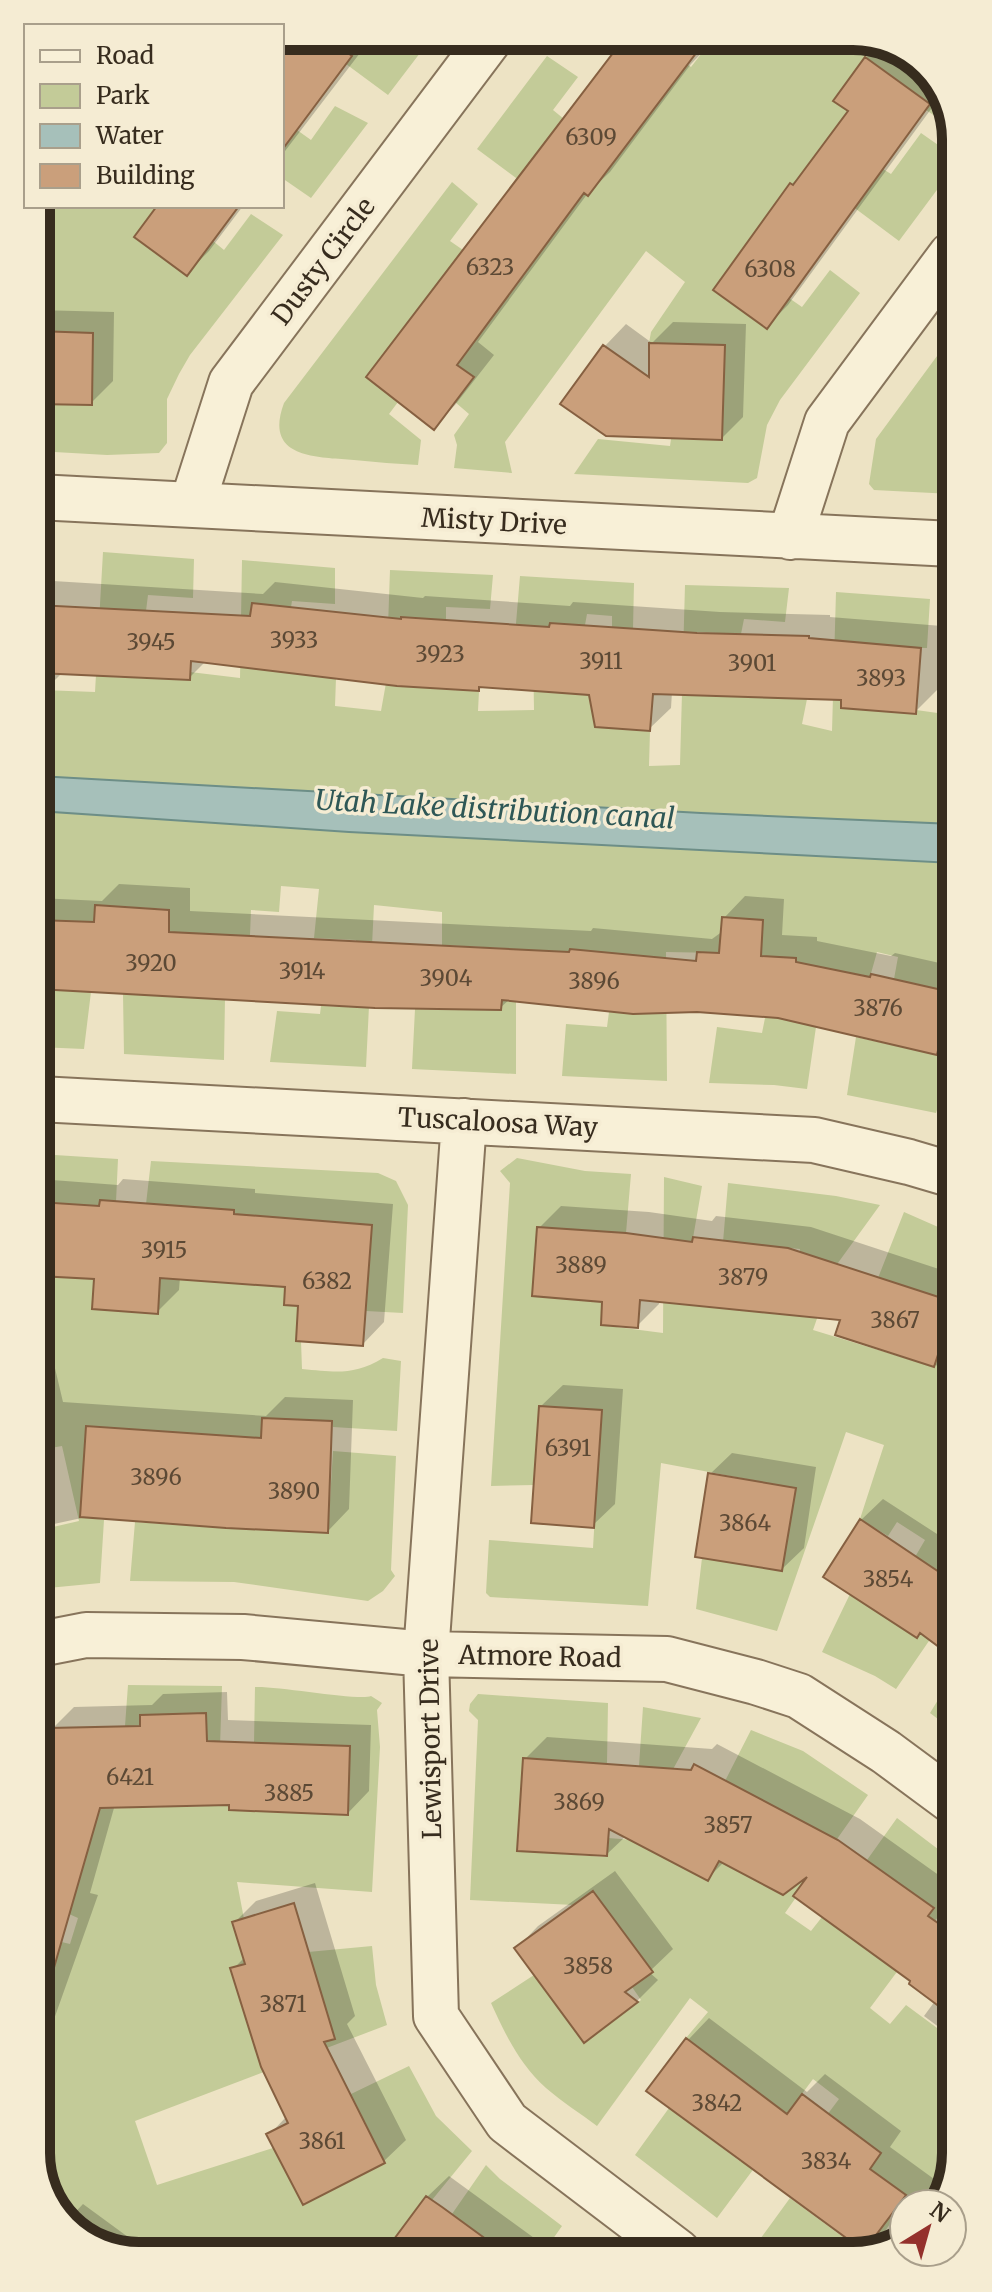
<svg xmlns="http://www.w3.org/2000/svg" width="992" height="2292" font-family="Merriweather,serif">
<rect width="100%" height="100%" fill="#ede3c4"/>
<path fill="#c3cb98" d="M325 36H433L388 95 346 64 352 56Z
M592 36H650L691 67 715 36H860L916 58 951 106V127L926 110 930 103 865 57 833 101 848 111 814 158 864 194 883 169 891 174 921 133 951 154V171L899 241 817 180 806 195 790 184 713 289 766 329 789 298 802 307 830 270 860 293 780 400 767 425 757 478 748 483 574 474 598 439 670 446 671 439 722 440 724 365 683 364V344L649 343 651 332 685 282 646 251 505 442 512 473 454 468 457 445 454 435 469 414 455 402 474 377 406 325 366 377 398 402 389 414 421 440 418 465C397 464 376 462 354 460 317 457 263 459 284 403L452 182 478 204 450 241 463 250 437 285 488 322 567 216 477 149 547 56 578 77 553 110 564 119 613 53Z
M335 106 368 123 311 198 282 178V149L297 130 311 140Z
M36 206H157L187 275 213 241 224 250 251 214 283 235 190 355 179 374 167 399V443L159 453 107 455 37 451V416L52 417V404L93 333 37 331Z
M951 337 952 494 874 490 869 484 876 439Z
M37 550 49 551 47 585H37Z
M103 552 194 559 193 598 148 595 146 611 113 609 110 677 189 680 190 672 240 678 242 560 335 568V604L292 601 291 607 252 603 245 667 336 678 335 706 381 711 386 683 390 570 493 575 490 609 446 607V620L401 618 397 686 479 691 478 711 534 710 533 649 514 647 520 576 634 583 633 629 612 627V616L587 614 585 625 550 623 545 692 589 695 595 727 650 731 649 766 680 765 685 585 789 588 785 622 744 619 741 634 697 632 695 695 807 699 802 724 832 731 836 592 930 599 927 648H921L916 710 952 715 953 1056 936 1113 847 1095 856 1037 937 1055 951 993 894 979 898 957 877 952 870 977 818 967 805 1024 816 1027 807 1089 774 1085 709 1083 717 1027 762 1033 765 1018H793L796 959 761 956 763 921 722 918 719 953 666 952 667 1081 562 1076 566 1024 607 1027 609 1012 644 1014 650 957 570 949 569 957 543 955 538 1004 516 1000V1074L412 1069 415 1009 501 1010 504 948 442 945V912L374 905 366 1067 270 1062 277 1011 320 1014 321 1006 353 1007 356 940 314 938 319 889 281 886 279 912 251 910 250 935 226 936 224 1060 124 1054 123 994 208 998 169 932V909L95 905 91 992 84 1049 38 1047V989L55 990 38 920V696H42V690L95 692Z
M39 1154 118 1159 116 1202 100 1201 92 1308 158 1313 160 1278 229 1283 234 1211 146 1204 151 1161 378 1173 396 1181 408 1205 403 1313 366 1311 372 1225 303 1219 287 1257 284 1304 298 1306 296 1340 301 1341 302 1369C335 1372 353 1376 383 1358L401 1361 397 1431 333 1427 332 1421 262 1418 257 1529 328 1533 333 1451 396 1456 391 1570 395 1576 383 1591 368 1601 234 1582 130 1581 135 1522 213 1527 219 1436 99 1427 92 1518 104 1520 100 1583 48 1588 40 1593V1530L79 1521 62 1446 39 1450V1427L42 1426 39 1415V1276L69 1204 39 1202Z
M517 1158 585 1171 631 1174 626 1233 537 1227 532 1296 602 1302 601 1325 663 1333 664 1177 702 1186 693 1238 686 1304 793 1315 800 1249 723 1242 728 1183 836 1196 880 1205 835 1267 813 1330 934 1367 954 1305V1362L951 1366 954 1368 955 1603 896 1689 875 1676 822 1652 850 1594 917 1637 953 1581 915 1557 925 1540 897 1522 888 1536 860 1519 884 1445 846 1432 777 1631 696 1609 702 1558 782 1571 795 1488 661 1463 648 1606 490 1597 486 1593 489 1540 593 1548 601 1410 539 1406 534 1485 491 1486 510 1183 500 1171Z
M904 1212 954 1234V1302L878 1278Z
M955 1672V1732L930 1713Z
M128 1685 222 1686 219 1777 230 1776 234 1810 349 1814 350 1746 254 1743 255 1687C278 1686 360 1701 371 1696L382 1703 377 1710 380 1747 372 1892 237 1882 244 1919 232 1923 245 1964 231 1968 260 2062 335 2039 308 1952 372 1946 376 1985 387 2025 135 2121 157 2185 273 2148 303 2205 385 2163 351 2094 409 2066 436 2116 472 2151 432 2200 426 2196 384 2252 386 2254 240 2255 225 2243 216 2255 132 2256 76 2234 41 2186V2020L47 2003 41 2000V1968L49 1939 70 1944 78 1918 69 1914 84 1862 40 1848V1805L52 1810 208 1806 206 1714 140 1715V1726H125Z
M478 1694 608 1703 607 1764 523 1758 518 1851 606 1857 608 1838 634 1840 643 1707 701 1718 665 1784 725 1781 751 1730 803 1751 868 1795 785 1913 811 1931 822 1917 891 1967 934 1908 867 1860 897 1818 955 1862V1894L870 2008 890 2024 906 2005 956 2042V2153L939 2204H904L871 2251H864L905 2195 870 2169 881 2153 860 2138 812 2135 839 2099 813 2079 793 2106 810 2118 787 2124 717 2218 635 2155 669 2108 741 2162 780 2110 686 2038 708 2012 690 1998 597 2126C580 2113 562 2102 546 2088 520 2065 505 2034 491 2003L534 1975 584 2043 641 2000 632 1987 652 1971 599 1899 580 1912 574 1905 470 1900 478 1720 469 1711 470 1704Z
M486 2165 500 2179 562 2226 543 2253H505L452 2214Z
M790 2198 862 2251H762L755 2246Z"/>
<path fill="#a6c0ba" stroke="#6d8e87" stroke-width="2" d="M38 776 701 813 953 824V863L349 832 38 811Z"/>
<path fill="#0003" d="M292 36H373L282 155V49Z
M631 36H718L691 64 610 172 588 193 478 342 494 355 455 405 433 427 368 376Z
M880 44 916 58 942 94 788 305 766 327 792 184 807 169 850 110 836 100 866 58Z
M160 206H243L209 251 187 273Z
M37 310 114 312 113 381 91 403 37 402Z
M673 322 746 324 743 417 722 438 563 403 605 346 626 324 652 343Z
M37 580 263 594 275 582 423 598 425 596 570 606 573 602 720 612 830 615V617L942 626 937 690 915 712 844 698 672 692 671 708 649 729 591 693 481 685 478 689 206 661 189 678 63 672 41 694H38Z
M38 868H40L38 898 102 901 119 884 190 888V911L591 931 593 928 712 939 723 931 724 918 745 896 784 899 782 935 817 937V941L891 956 895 953 953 966V1049L944 1045 937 1053 779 1016 510 999 500 1008 38 987Z
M39 1179 118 1185 123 1179 255 1189V1193L393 1204 384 1322 363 1344 287 1285 180 1277 179 1290 157 1312 96 1277 39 1274Z
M561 1206 649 1212 712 1221 716 1216 811 1227 954 1274V1371L838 1334 843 1318 660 1300 659 1304 637 1326 604 1300 539 1228Z
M54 1364 63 1402 266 1416 285 1397 353 1400 349 1509 328 1531 91 1516 40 1527 39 1367Z
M563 1385 623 1389 615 1504 593 1525 541 1406Z
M732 1453 816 1467 804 1548 782 1569 710 1474Z
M883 1499 954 1545 955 1656 861 1520Z
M227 1692 228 1720 371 1725 369 1791 348 1813 231 1803 114 1808 90 1893 98 1895 41 2056 40 1833 52 1824V1729L74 1707 152 1705 163 1694Z
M547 1737 712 1749 717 1744 860 1819 954 1886 948 1894 955 1899 956 2040 924 2016 935 2001 913 1981 815 1871 724 1862 708 1878 626 1836 606 1855 525 1759Z
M615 1871 673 1949 649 1972 658 1980 637 2001 584 2040 517 1948 538 1926Z
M315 1883 355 2016 347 2024 406 2140 384 2161 269 2135 287 2116 233 1969 245 1957 234 1923 256 1901Z
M709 2018 807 2092 825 2074 901 2131 890 2147 945 2187 939 2204H904V2237L886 2251H866L649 2091 688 2040Z
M449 2176 541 2243 539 2245 549 2253 387 2252 427 2197Z
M83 2204 154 2256H132L76 2234 67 2221Z"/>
<path fill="#ca9f7b" stroke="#866041" stroke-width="2" d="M282 36H325L352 56 282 150Z
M626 36H709L588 196 584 193 457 365 474 377 434 430 366 377Z
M865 57 930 104 767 329 713 290 790 183 793 185 848 111 833 101Z
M157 206H239L187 276 134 237Z
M37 331 93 333 92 405 37 404Z
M649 343 725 345 722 440 606 436 560 404 603 345 649 377Z
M252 603 401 619V617L549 627 550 623 697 633 809 636V638L921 648 916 714 841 708V700L653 694 650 731 595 727 589 695 479 687V691L397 686 191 661 190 680 38 673 37 605 250 616Z
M95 905 169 910V932L569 952 570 949 696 961 697 952 719 953 722 917 763 920 761 956 796 958V962L870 977 871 974 951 992 937 1055 778 1018 697 1012 633 1014 502 1000 501 1010 375 1008 38 989V920L94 922Z
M100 1200 234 1210V1214L372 1225 363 1346 296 1341 298 1306 284 1305 285 1287 160 1278 158 1314 92 1309 94 1279 39 1276V1202L99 1206Z
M537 1227 626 1233 692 1242 693 1237 788 1248 954 1302V1305L934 1367 835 1335 840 1320 640 1300 638 1328 601 1325 602 1302 532 1296Z
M539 1406 602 1410 594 1528 531 1523Z
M262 1418 332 1421 328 1533 226 1528 80 1517 86 1426 261 1438Z
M708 1473 796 1488 782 1571 695 1557Z
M860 1519 954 1582 955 1659 920 1633 917 1638 823 1577Z
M206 1713 207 1741 350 1746 348 1815 229 1810V1805L100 1808 51 1978 41 1977 40 1848 48 1850 52 1804 50 1728 140 1726V1715Z
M523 1758 691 1770 694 1764 838 1840 934 1908 928 1916 955 1935 956 2019 909 1984 910 1981 793 1896 807 1877 783 1895 719 1861 708 1881 609 1829 607 1856 517 1851Z
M593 1891 653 1972 625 1992 638 2002 584 2043 514 1948Z
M294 1903 335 2039 324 2042 385 2163 303 2205 266 2134 288 2123 261 2067 230 1968 245 1964 232 1922Z
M686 2038 787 2114 802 2094 881 2153 870 2169 906 2195 864 2251 646 2091Z
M426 2196 442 2207 505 2253 383 2254Z"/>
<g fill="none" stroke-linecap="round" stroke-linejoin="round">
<g stroke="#87745b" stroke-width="48">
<path id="street" d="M37 497 952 544
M192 505 231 383 492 36
M790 537 827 422 951 255
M39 1099 814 1140 909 1162 953 1175
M464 1121 426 1654 436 2016 507 2122 678 2252
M40 1644 86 1635 243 1637 426 1654 667 1659 756 1682 799 1696 886 1752 955 1803"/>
</g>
<use href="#street" stroke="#f8f0d7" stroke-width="44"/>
</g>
<g text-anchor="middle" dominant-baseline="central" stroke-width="7" stroke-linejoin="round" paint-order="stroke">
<g font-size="22" fill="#5c4935">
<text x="591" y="137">6309</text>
<text x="490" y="267">6323</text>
<text x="770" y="269">6308</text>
<text x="294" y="640">3933</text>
<text x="151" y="642">3945</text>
<text x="440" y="654">3923</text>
<text x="601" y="661">3911</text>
<text x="752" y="663">3901</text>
<text x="881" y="678">3893</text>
<text x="151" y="963">3920</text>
<text x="302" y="971">3914</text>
<text x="446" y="978">3904</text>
<text x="594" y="981">3896</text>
<text x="878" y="1008">3876</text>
<text x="164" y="1250">3915</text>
<text x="581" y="1265">3889</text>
<text x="743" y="1277">3879</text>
<text x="327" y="1281">6382</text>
<text x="895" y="1320">3867</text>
<text x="568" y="1448">6391</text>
<text x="156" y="1477">3896</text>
<text x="294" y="1491">3890</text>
<text x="745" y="1523">3864</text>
<text x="888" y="1579">3854</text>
<text x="130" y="1777">6421</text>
<text x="289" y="1793">3885</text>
<text x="579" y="1802">3869</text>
<text x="728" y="1825">3857</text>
<text x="588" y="1966">3858</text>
<text x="283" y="2004">3871</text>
<text x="717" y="2103">3842</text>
<text x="322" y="2141">3861</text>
<text x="826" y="2161">3834</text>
</g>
<g font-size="26" fill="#372c1e" stroke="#f5ecd3">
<text transform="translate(323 261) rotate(-53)">Dusty Circle</text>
<text transform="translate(494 521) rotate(3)">Misty Drive</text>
<text transform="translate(498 1122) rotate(3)">Tuscaloosa Way</text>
<text transform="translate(540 1656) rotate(1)">Atmore Road</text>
<text transform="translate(430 1739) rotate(-91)">Lewisport Drive</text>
</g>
<g font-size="28" font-style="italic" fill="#2e5756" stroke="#f5ecd3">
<text transform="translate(495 809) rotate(3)">Utah Lake distribution canal</text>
</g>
</g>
<path d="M0 0H992V2292H0ZM139 50H853A89 89 0 0 1 942 139V2153A89 89 0 0 1 853 2242H139A89 89 0 0 1 50 2153V139A89 89 0 0 1 139 50Z" fill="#f5ecd3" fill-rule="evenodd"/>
<path fill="none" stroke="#372c1e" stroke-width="10" d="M139 50H853A89 89 0 0 1 942 139V2153A89 89 0 0 1 853 2242H139A89 89 0 0 1 50 2153V139A89 89 0 0 1 139 50Z"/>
<rect x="24" y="24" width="260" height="184" fill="#f5ecd3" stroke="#a99f8b" stroke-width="2"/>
<rect x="40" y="50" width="40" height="12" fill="#f8f0d7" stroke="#a99f8b" stroke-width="2"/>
<text x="96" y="64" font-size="24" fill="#372c1e">Road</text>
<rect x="40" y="84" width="40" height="24" fill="#c3cb98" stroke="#a99f8b" stroke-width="2"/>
<text x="96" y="104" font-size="24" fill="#372c1e">Park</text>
<rect x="40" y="124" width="40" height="24" fill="#a6c0ba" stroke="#a99f8b" stroke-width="2"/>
<text x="96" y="144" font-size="24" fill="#372c1e">Water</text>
<rect x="40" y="164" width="40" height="24" fill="#ca9f7b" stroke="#a99f8b" stroke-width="2"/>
<text x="96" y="184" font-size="24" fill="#372c1e">Building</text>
<g transform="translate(928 2228) rotate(37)"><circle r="38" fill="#f5ecd3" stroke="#a99f8b" stroke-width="2"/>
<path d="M0-6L14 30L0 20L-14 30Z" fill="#94312c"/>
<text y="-12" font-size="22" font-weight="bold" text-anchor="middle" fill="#372c1e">N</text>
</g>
</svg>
